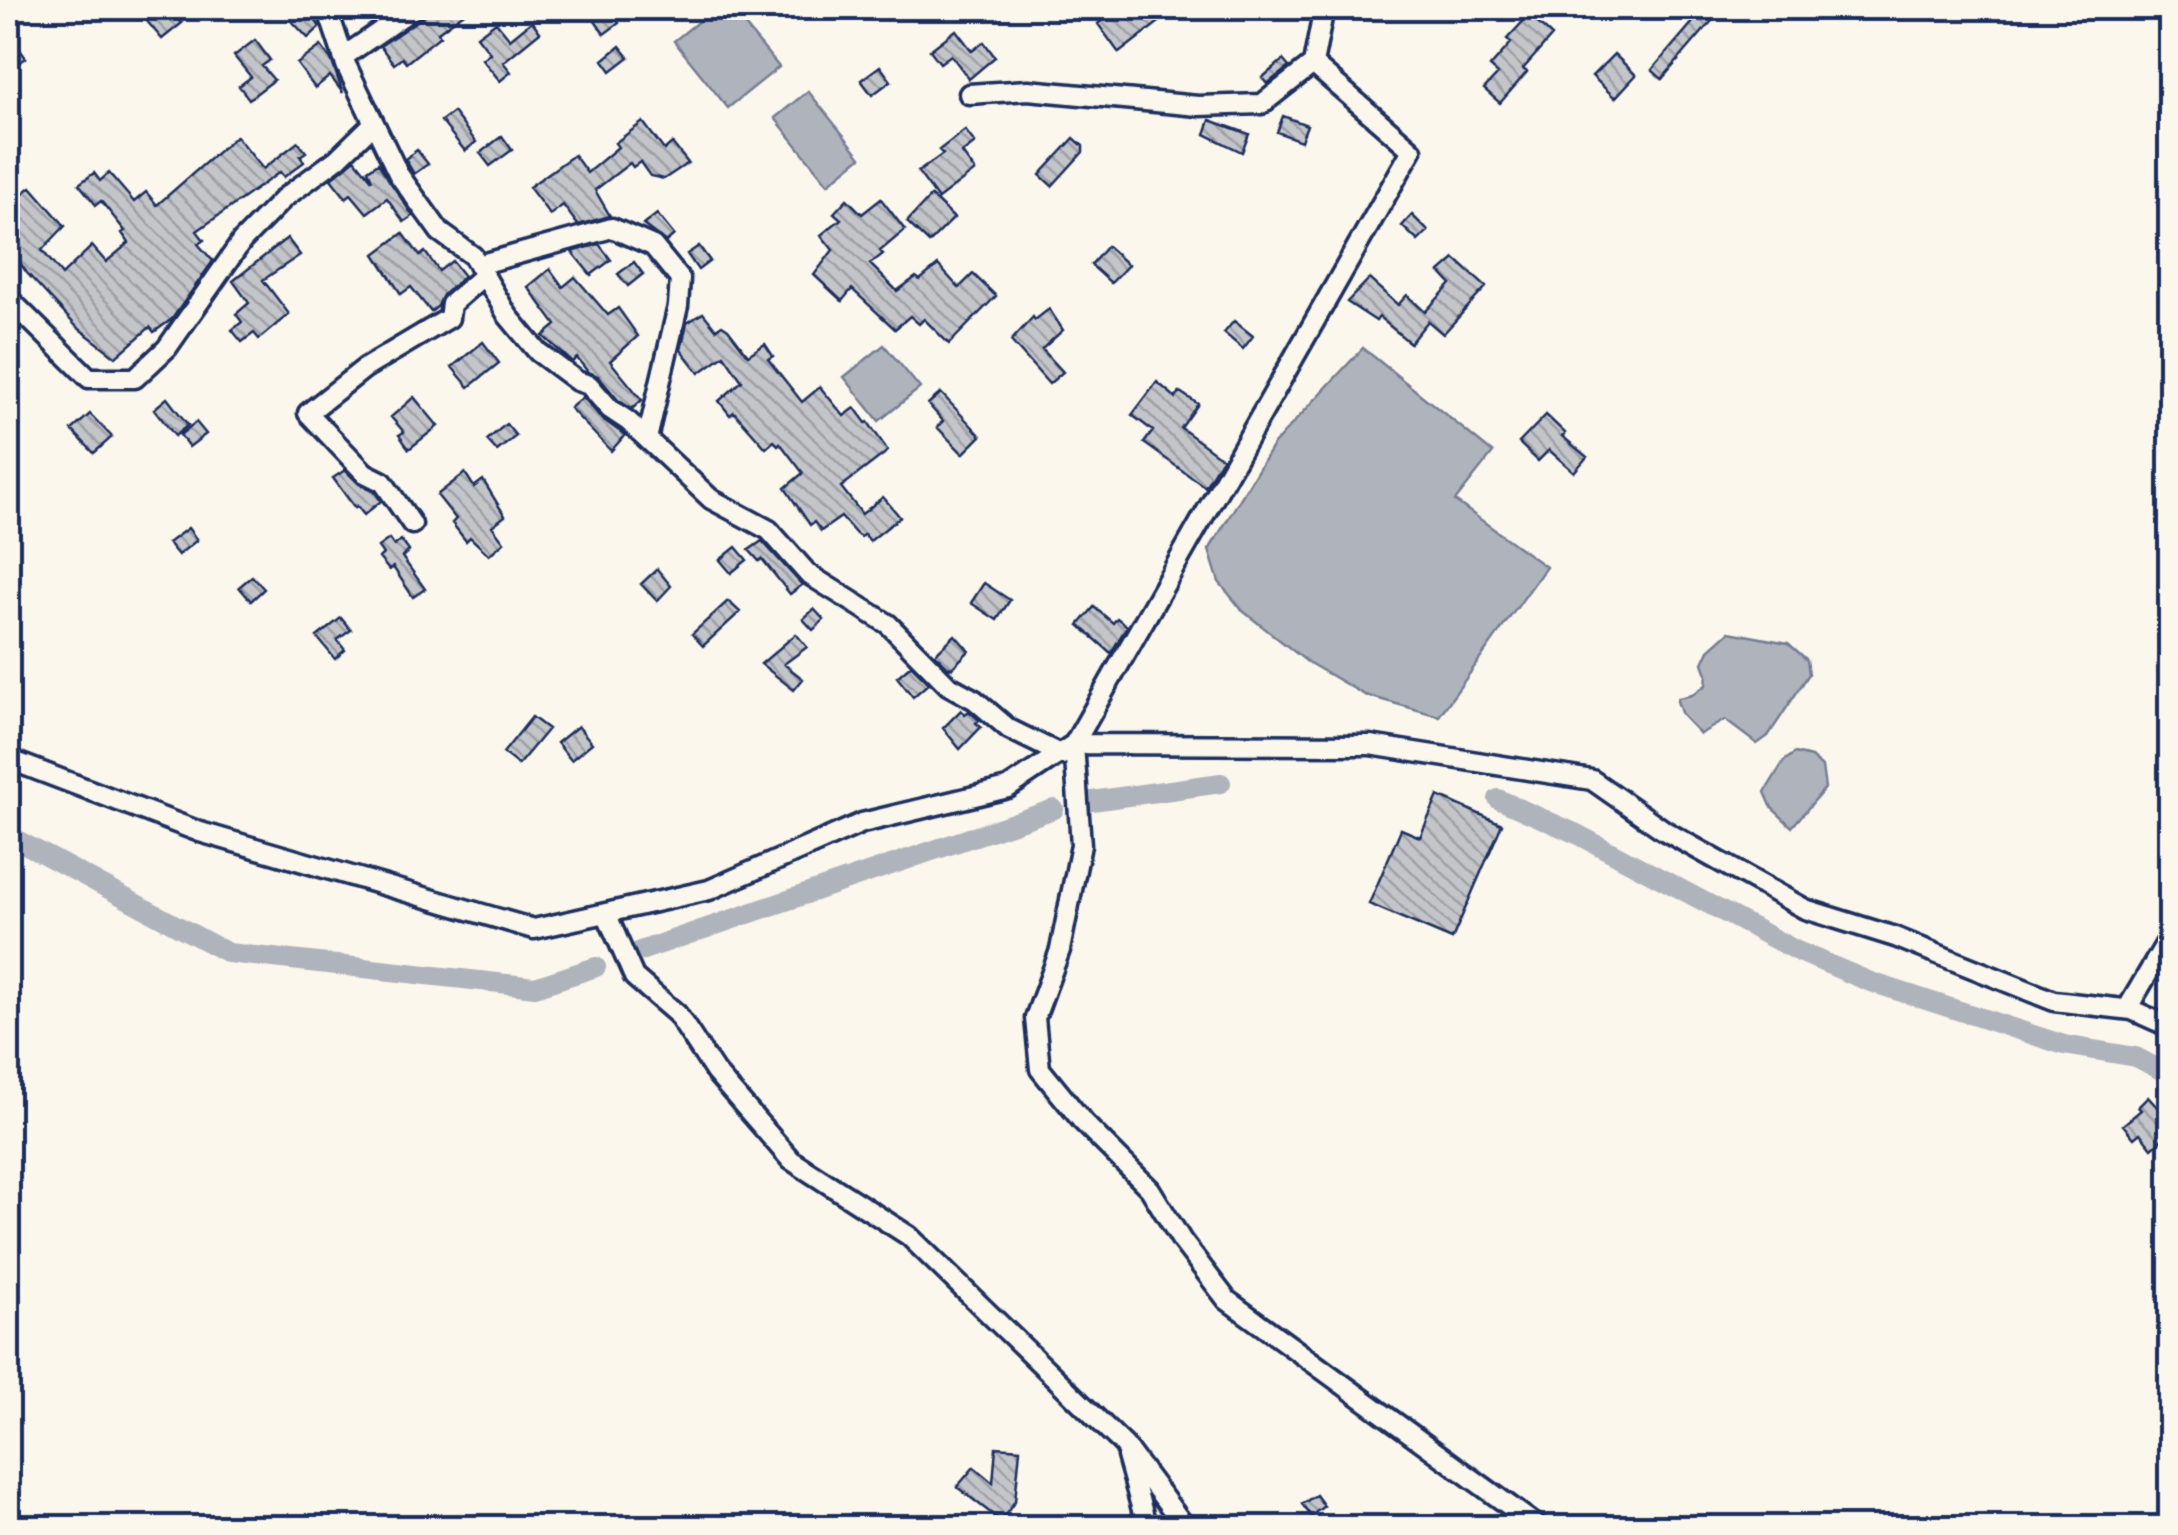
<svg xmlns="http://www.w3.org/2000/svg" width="2178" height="1535" font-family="Itim,sans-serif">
<defs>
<pattern id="building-back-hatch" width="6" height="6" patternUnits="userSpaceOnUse" patternTransform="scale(2.5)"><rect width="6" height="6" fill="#c3c5c9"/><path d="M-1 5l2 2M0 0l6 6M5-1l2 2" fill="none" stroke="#9ea0a6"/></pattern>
</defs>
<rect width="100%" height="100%" fill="#fbf7ec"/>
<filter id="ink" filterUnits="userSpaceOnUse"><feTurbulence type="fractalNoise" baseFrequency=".01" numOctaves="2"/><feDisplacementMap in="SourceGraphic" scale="20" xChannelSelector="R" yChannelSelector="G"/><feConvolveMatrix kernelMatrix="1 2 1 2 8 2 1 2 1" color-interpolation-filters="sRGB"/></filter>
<g filter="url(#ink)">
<path fill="#afb3bb" stroke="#747e96" stroke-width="2.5" d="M715 8H730L779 67 728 108 674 41Z
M808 91 861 157 828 184 775 118Z
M884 345 920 388 879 421 844 377Z
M1363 348 1493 453 1455 501 1546 567 1439 716 1365 695 1306 661 1243 611 1219 582 1209 550 1273 445Z
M1729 632 1788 643 1807 660 1809 674 1768 736 1757 744 1725 720 1700 734 1682 715 1677 701 1678 698 1692 695 1706 685 1707 674 1703 663 1709 650Z
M1795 753 1811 757 1822 767 1825 788 1792 827 1772 808 1765 792 1784 761Z"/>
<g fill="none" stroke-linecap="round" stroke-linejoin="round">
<path stroke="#afb3bb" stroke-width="20" d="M1498 799 1579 835 1797 951 1868 981 2064 1045 2136 1057 2170 1075
M1092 801 1221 783
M8 835 228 953 535 987 596 967
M640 951 1054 809"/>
</g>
<path fill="url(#building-back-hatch)" stroke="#1b2f5e" stroke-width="2.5" d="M136 8H169L182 23 162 39Z
M307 8 320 27 308 38 292 21Z
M436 8H471L438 32 440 36 406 63 402 58 394 64 380 46Z
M1093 8H1154L1163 19 1119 53 1098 24 1103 19Z
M1705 8H1723L1662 79 1652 70Z
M610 10 619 23 604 34 595 21Z
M1529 15 1552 36 1523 69 1527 72 1500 103 1484 89 1498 74 1490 67 1511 43 1507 39Z
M532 21 540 32 503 62 511 72 500 81 482 59 490 53 477 36 496 22 510 39Z
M956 30 972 51 984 42 995 57 969 79 951 55 940 63 930 50Z
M8 33 26 58 8 71Z
M255 40 270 60 262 66 274 80 249 99 239 86 251 77 234 56Z
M321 46 331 59 343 93 330 76 315 88 297 64Z
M620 46 629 57 611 71 603 60Z
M1614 54 1636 75 1615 98 1592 76Z
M1283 60 1289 67 1267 84 1262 78Z
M880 66 891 81 872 95 861 80Z
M453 112 476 142 465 151 441 121Z
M1283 116 1307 125 1301 141 1277 132Z
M1210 120 1249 134 1242 152 1205 134Z
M643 122 664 150 672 143 688 163 664 179 650 176 640 162 633 167 630 163 595 190 610 216 578 225 563 205 550 215 529 187 574 155 587 173 618 147 615 143Z
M965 130 975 143 962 153 975 171 938 199 918 172 943 154 939 150Z
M236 136 263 169 298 142 306 152 300 156 304 162 284 177 280 172 197 231 204 240 198 244 213 261 172 319 154 332 150 327 116 357 77 327 27 273 8 246V216L13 211 8 205 31 187 65 226 42 250 62 275 92 246 106 262 129 243 122 233 125 231 101 201 96 205 79 184 94 173 100 181 109 173 134 202 146 192 157 205Z
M502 136 512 150 490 166 480 153Z
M1074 138 1083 146V152L1052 186 1040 175Z
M417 150 428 164 414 174 405 159Z
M355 159 372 180 368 170 378 163 413 216 404 222 387 198 367 213 351 194 346 198 331 179Z
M931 196 954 218 929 243 907 222Z
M847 199 862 214 881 199 905 230 880 251 883 254 870 264 897 291 916 277 920 280 938 265 959 288 973 274 996 296 949 344 924 319 919 324 910 316 895 329 852 289 842 301 814 275 833 250 821 235 841 219 834 213Z
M657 214 674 235 666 242 643 225Z
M1412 215 1428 231 1418 241 1402 226Z
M403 233 420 256 425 252 439 271 452 261 464 276 443 295 438 306 431 312 411 287 401 294 375 254Z
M287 238 300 255 263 280 289 314 259 339 254 333 242 342 232 330 242 322 236 314 249 303 233 281Z
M599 244 611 260 591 275 572 252Z
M699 246 710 261 698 270 687 254Z
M1107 246 1128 265 1111 283 1091 265Z
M1455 259 1486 287 1443 334 1428 321 1410 343 1379 317 1376 321 1347 302 1369 279 1398 305 1407 295 1425 312 1451 284 1440 272Z
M634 262 643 274 628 286 618 274Z
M550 269 563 287 575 277 608 315 618 308 638 336 610 361 642 400 632 409 618 400 598 376 588 372 577 358 572 362 543 336 556 325 528 287Z
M1049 309 1063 330 1042 349 1063 372 1049 384 1011 341 1033 317 1035 320Z
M703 313 716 329 722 325 728 329 748 355 765 344 773 356 768 359 802 402 820 387 844 416 855 408 866 423 868 422 888 451 841 487 862 514 883 497 900 517 870 541 864 534 861 537 856 534 841 517 821 531 814 522 810 525 785 488 803 473 780 443 778 445 774 441 766 448 734 412 730 415 719 401 742 381 724 355 699 373 681 350 687 323Z
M1234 321 1253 336 1243 349 1224 333Z
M483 342 499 363 469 387 452 367Z
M1157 382 1176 398 1180 392 1198 404 1181 428 1222 458 1205 487 1144 443 1153 431 1132 415Z
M941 393 981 436 963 454 937 427 943 421 928 404Z
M414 397 438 426 409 449 399 435 404 432 391 417Z
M583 397 601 418 625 435 611 451 570 408Z
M167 398 188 425 175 436 154 409Z
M90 414 112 437 94 453 72 430Z
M1546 415 1565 433 1562 436 1587 457 1574 472 1549 450 1538 461 1519 443Z
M196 422 206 434 189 447 180 435Z
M506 424 516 436 497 451 487 440Z
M345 470 359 484 375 492 381 501 364 515 357 506 355 508 333 478Z
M465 473 474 487 483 480 505 516 492 526 504 542 489 555 470 537 466 541 452 523 456 519 437 495Z
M188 528 197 540 178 555 168 543Z
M389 539 394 546 401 540 409 551 402 557 425 589 413 597 393 567 389 570 379 558 383 554 378 547Z
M762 541 802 585 790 594 762 559 759 561 749 550Z
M736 547 747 560 731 573 720 560Z
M657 569 671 586 657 601 641 584Z
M252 576 264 589 251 601 239 587Z
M984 583 1010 600 997 620 971 603Z
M728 601 740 612 703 646 692 634Z
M1094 607 1113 623 1117 618 1127 626 1111 653 1079 625Z
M814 609 824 620 813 630 803 619Z
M341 618 351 630 337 640 345 650 335 659 317 637Z
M796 634 807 647 784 664 803 679 794 690 761 664Z
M955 635 969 651 952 668 948 667 935 654Z
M911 665 929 683 913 697 897 677Z
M961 710 965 714 969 711 979 720 976 723 981 727 960 749 943 728Z
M532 717 548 729 518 765 503 753Z
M578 726 592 743 571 760 557 743Z
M1438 796 1502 824 1452 939 1369 904 1401 829 1420 837Z
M2148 1097 2158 1108 2163 1105 2170 1115V1133L2152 1148 2140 1133 2134 1138 2123 1125 2141 1110 2138 1107Z
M996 1447 1020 1449 1015 1501 1001 1521 957 1487 974 1467 993 1483Z
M1316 1495 1324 1506 1311 1516 1302 1504Z"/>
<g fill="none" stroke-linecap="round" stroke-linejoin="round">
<g stroke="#1b2f5e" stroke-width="25">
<path id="street" d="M327 8 346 65 399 175 440 232 473 256 508 316 538 352 577 381 589 385 610 409 628 421 711 499 769 530 808 574 888 624 948 685 975 700 1009 729 1062 755
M1324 8 1313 64 1412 150 1074 744 1081 845 1060 950 1035 1018 1040 1069 1083 1122 1150 1189 1182 1241 1227 1300 1540 1528
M343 57 414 8
M969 94 1028 90 1198 106 1262 104 1313 64
M478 265 612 228 653 246 680 279 678 306 647 439
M8 298 89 378H135L167 348 242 241 284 198 337 159 374 123
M412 524 383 482 365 473 308 413 365 368 449 318 451 304 484 275
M8 759 200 832 534 929 709 890 862 823 1008 788 1074 744 1370 745 1592 780 1665 831 1805 909 1895 937 2054 1001 2132 1010 2170 1027
M606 913 634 977 677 1014 715 1072 791 1160 909 1236 1124 1445 1186 1528
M2127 1009 2170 936
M1127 1456 1147 1528"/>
</g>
<use href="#street" stroke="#fbf7ec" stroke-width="18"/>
</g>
</g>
<rect width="2178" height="1535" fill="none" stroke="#fbf7ec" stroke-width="40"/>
<rect x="20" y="20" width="2138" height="1495" fill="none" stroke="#1b2f5e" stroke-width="4" filter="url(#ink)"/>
</svg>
